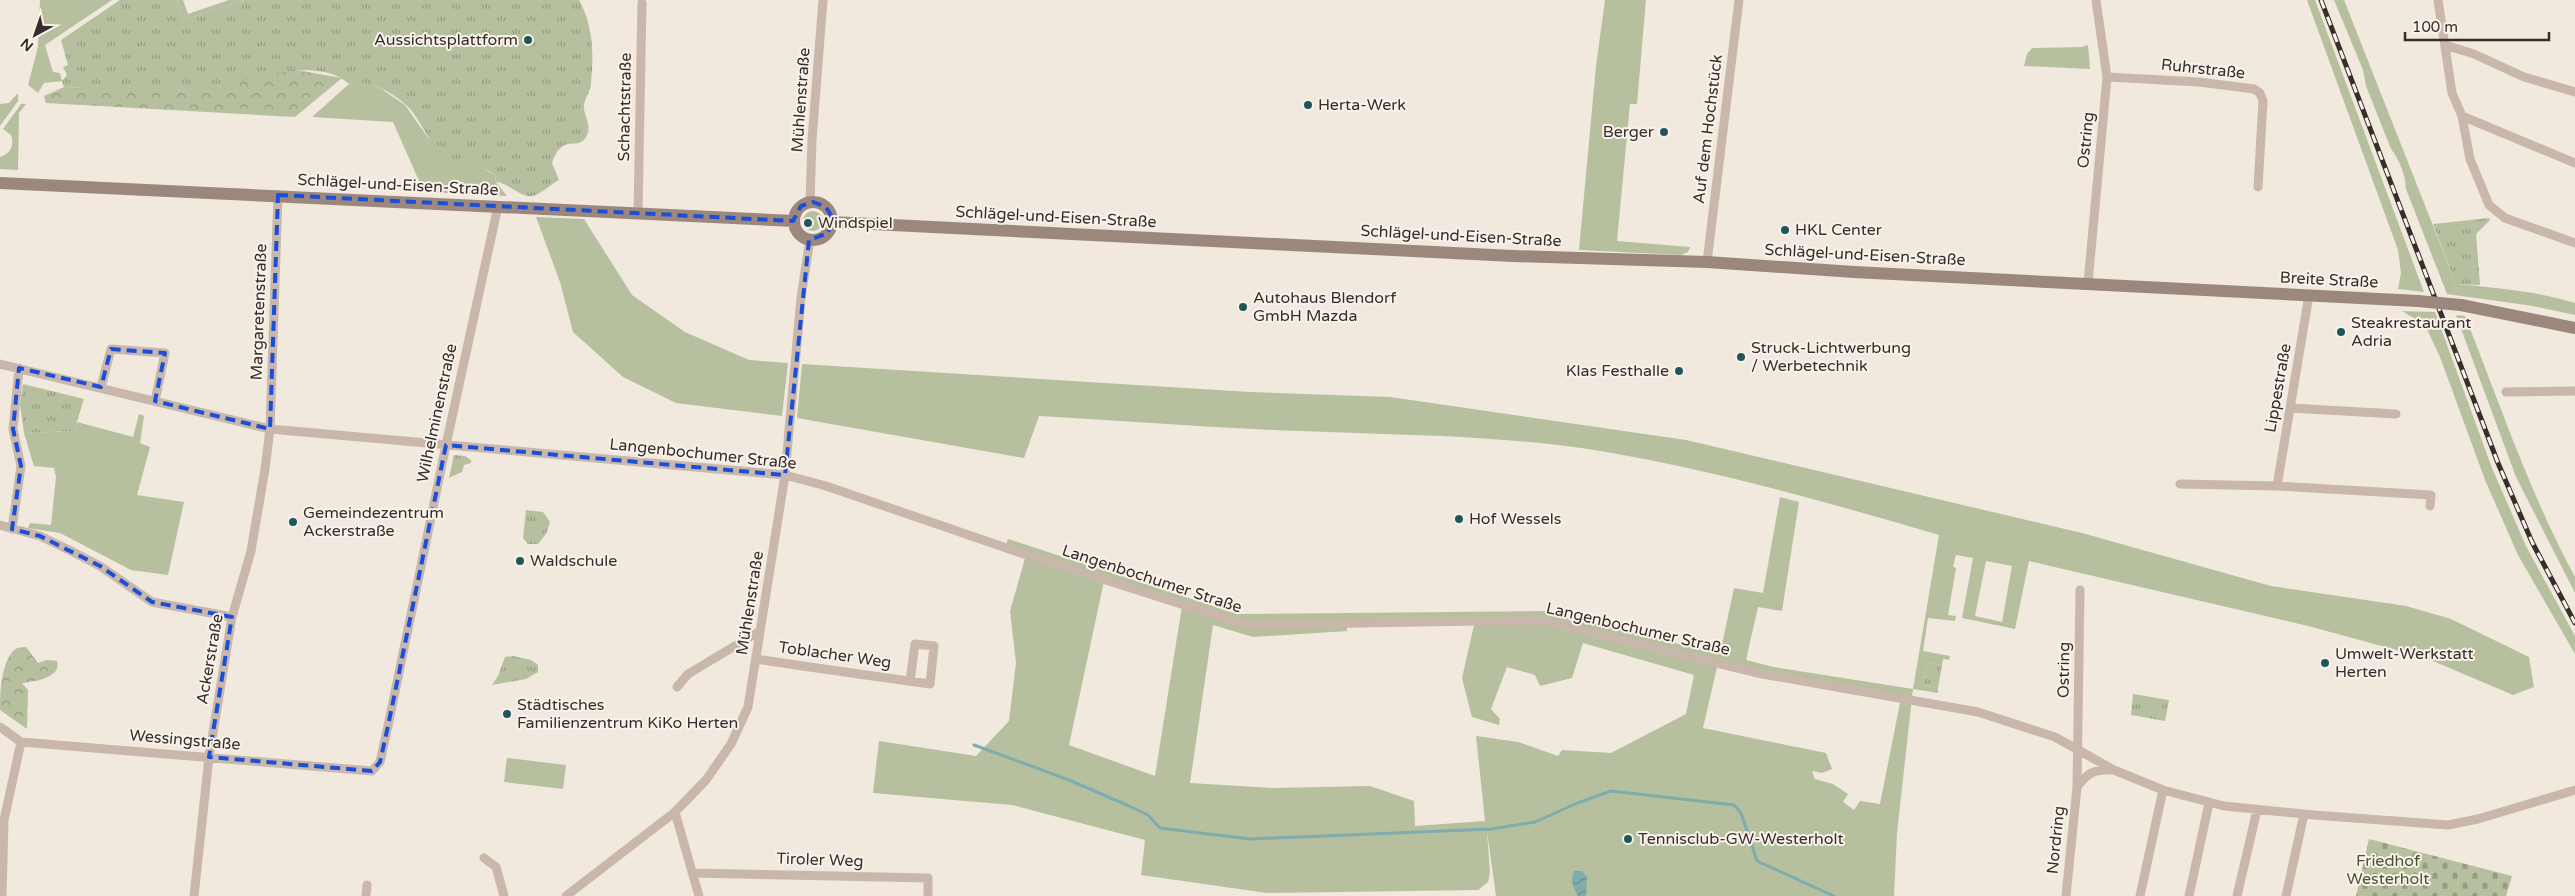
<svg xmlns="http://www.w3.org/2000/svg" width="2575" height="896" font-family="'Varela Round',sans-serif">
<defs>
<pattern id="forest-crowns" width="20" height="18" patternUnits="userSpaceOnUse" patternTransform="scale(1.25)"><rect width="20" height="18" fill="#b6c09f"/><path d="M2 6a3 3 0 1 1 6 0M12 15a3 3 0 1 1 6 0" fill="none" stroke="#959c82"/></pattern>
<pattern id="cemetery-stones" width="16" height="16" patternUnits="userSpaceOnUse" patternTransform="scale(1.25)"><rect width="16" height="16" fill="#b6c09f"/><path d="M2 7V4a2 2 0 0 1 4 0v3zM10 15v-3a2 2 0 0 1 4 0v3z" fill="#959c82"/></pattern>
<pattern id="park-tufts" width="24" height="20" patternUnits="userSpaceOnUse" patternTransform="scale(1.25)"><rect width="24" height="20" fill="#b6c09f"/><path d="M3 7l-1-3M5 7V3M7 7l1-3M15 17l-1-3M17 17v-4M19 17l1-3" fill="none" stroke="#959c82"/></pattern>
<pattern id="water-waves" width="16" height="10" patternUnits="userSpaceOnUse" patternTransform="scale(1.25)"><rect width="16" height="10" fill="#7facad"/><path d="M0 5q4-4 8 0t8 0" fill="none" stroke="#698c8d"/></pattern>
</defs>
<rect width="100%" height="100%" fill="#f1e8de"/>
<path fill="#b6c09f" fill-rule="evenodd" d="M40 0H112L45 45 53 72 60 73 62 81 44 83 38 93 28 85 38 47Z
M177 0H183L188 14 229 0H244L184 20Z
M1605 0H1646L1637 104H1630L1617 241 1690 247 1688 252 1681 255 1579 250 1596 66Z
M2307 0H2315L2424 292 2398 289 2401 273 2398 250Z
M2334 0H2344L2456 284C2497 288 2536 291 2575 303V315L2533 306 2447 294 2406 189C2406 176 2399 159 2391 149L2366 86 2363 70Z
M2088 45 2090 69 2024 66 2027 54 2032 48 2082 47Z
M361 81 380 88 405 105 429 139 495 175 496 182 507 196 424 192 393 122 312 117 349 84Z
M18 93V101L0 126V104L9 103Z
M21 104H26L19 113 18 170 0 169V157C10 154 15 145 11 135L3 129Z
M803 221a10 10 0 1 1 20 0a10 10 0 1 1-20 0Z
M536 217 584 219 632 295 685 332 749 360 788 363 782 416 676 403 623 377 573 332 560 282Z
M2402 311 2435 312 2492 468 2526 546 2575 636V654L2518 555 2485 480 2440 357 2425 325Z
M2456 315 2465 316C2500 404 2530 494 2575 577V593L2516 477Z
M802 364 1250 392 1390 397 1686 440 2082 533 2271 586 2406 606 2451 619 2529 657 2534 687 2513 695 2426 658 2308 626 2029 561 2015 629 1962 618 1973 558 1956 555 1953 567 1956 568 1948 615 1956 616 1955 621 1928 618 1923 651 1950 656 1949 660 1943 659 1942 665 1927 662 1923 685 1938 688V693L1913 689 1897 833 1894 896H1496L1487 832 1490 872 1488 882 1478 890 1267 893 1141 875 1145 840 1012 805 873 793 879 741 976 756 1009 721 1016 663 1010 611 1026 555 1005 548 1008 539 1237 614 1543 611 1720 654 1734 588 1763 593 1780 497 1799 502 1782 611 1758 607 1746 660 1773 667 1913 689 1939 535C1823 501 1707 468 1588 449 1493 435 1396 435 1300 431 1213 428 1126 421 1039 416L1024 458 797 418ZM1986 561 2012 566 2002 622 1975 616ZM1104 581 1182 606 1155 776 1069 745ZM1475 621 1462 678 1472 717 1499 725 1500 719 1491 709 1507 667 1535 675 1540 686 1572 678 1583 643 1694 675 1686 714 1611 753 1562 750 1558 756 1518 742 1476 736 1485 821 1415 826 1414 801 1370 786 1273 788 1190 783 1213 625 1253 637 1347 631V622ZM1718 663 1901 698 1880 804 1860 801 1854 810 1843 802 1848 794 1833 784 1815 779 1812 771 1822 773 1832 769 1826 753 1703 728Z
M139 414 144 416 140 443 150 447 137 495 184 502 168 575 131 570 60 533 28 528 30 523 51 525 56 477 54 468 34 466 24 433 74 431 77 422 133 437Z
M507 758 566 765 563 789 504 782Z"/>
<path fill="url(#forest-crowns)" d="M296 70 342 78 295 117 46 103 44 96 64 87 177 91 224 85 273 72Z
M26 647 38 663 47 660 57 661C62 678 34 682 22 683L28 690 27 729 0 710C0 693 1 658 17 648Z"/>
<path fill="url(#cemetery-stones)" d="M2369 839 2512 876 2506 896H2356Z"/>
<path fill="url(#park-tufts)" d="M120 0H177L184 20 244 0H579C593 25 594 54 591 83 591 91 585 97 584 105 583 115 592 125 587 135 578 154 564 130 552 163L559 180C551 184 540 195 532 196 521 198 509 183 496 182L495 175C481 164 460 165 445 155 428 143 423 124 410 109 395 93 370 79 349 84 319 56 258 78 224 85 209 88 193 90 178 91 141 94 101 88 64 87L62 81 67 75 63 67 68 65 61 40Z
M2489 218 2490 220 2476 234 2480 285 2456 284 2433 224Z
M23 384 84 399 74 431 24 433 20 404Z
M454 455 465 456 471 460V463L464 465 462 472 449 478Z
M526 510 543 512 550 522 546 534 538 544H528L523 538Z
M513 656 531 660 538 665V672L526 679 492 685 498 676 505 657Z
M1927 662 1942 665 1938 688 1923 685Z
M2133 694 2169 700 2165 721 2131 715Z"/>
<path fill="url(#water-waves)" d="M1575 871H1582L1587 877 1586 896H1578C1573 887 1569 879 1575 871Z"/>
<g fill="none" stroke-linecap="round" stroke-linejoin="round">
<path stroke="#7facad" stroke-width="3" d="M974 745 1069 780 1129 806 1148 815 1160 828 1250 839 1491 829 1535 822 1575 804 1611 791 1734 805 1741 813 1757 861 1834 896"/>
<path stroke="#c9b7ab" stroke-width="9" d="M2438 0 2452 93 2462 116 2470 159 2489 205 2505 218 2575 243
M2445 45 2474 54 2524 77 2575 92
M2107 77 2199 82 2254 89 2260 93 2263 101 2258 187
M2462 116 2575 163
M810 202 812 140 823 0
M638 212 642 3
M1707 262 1739 0
M2088 283 2107 77 2096 0
M0 364 270 429 785 475 826 486 1027 555 1247 625 1540 620 1757 673 1978 712 2055 737 2114 770 2163 790 2224 806 2314 815 2448 825 2478 819 2575 790
M101 387 111 349 165 353 155 401
M2506 392 2575 391
M2290 408 2396 414
M2180 484 2277 486 2431 495 2430 506
M2277 486 2309 295
M0 525 40 536 71 551 100 566 152 602 232 617
M12 529 21 466 13 429 19 368
M756 659C814 668 872 676 930 684L934 646 915 644 910 681
M677 687 688 674 760 631
M0 727 21 742 372 771 380 762 388 726 446 445 498 206
M2077 787C2087 773 2095 769 2112 770
M675 812 699 896
M484 858 496 867 504 896
M692 873 928 878V896
M2 896 4 820 21 742
M194 896 209 757 232 617 251 551 265 469 270 429 278 195
M366 896 367 885
M566 896 675 812 706 780 731 744 748 707 785 475 801 298 810 239
M2066 896 2077 787 2080 590
M2140 896 2163 790
M2189 896 2209 803
M2237 896 2257 810
M2286 896 2304 814"/>
<path stroke="#9c877c" stroke-width="12" d="M0 183 794 221
M794 221a19 19 0 1 1 38 0a19 19 0 1 1-38 0Z
M832 222 1513 256 1707 262 1854 272 2418 301
M2461 305 2575 328"/>
<g stroke="#372d2a" stroke-width="5">
<path id="rail" d="M2321 0 2498 463 2532 542 2575 623"/>
</g>
<use href="#rail" stroke="#f9f2eb" stroke-width="3" stroke-dasharray="9" stroke-linecap="butt"/>
<path stroke="#9c877c" stroke-width="12" d="M2418 301 2461 305"/>
</g>
<path fill="none" stroke="#1d4ed8" stroke-width="4" stroke-dasharray="10 6" stroke-linejoin="round" d="M278 195 793 221 801 206 813 202 826 207 832 217 828 233 809 240 785 475 446 445 388 726 380 762 372 771 209 757 232 617 152 602 100 566 40 536 12 529 21 466 13 429 19 368 101 387 111 349 165 353 155 401 270 429Z"/>
<g fill="#225556" stroke="#f9f2eb" stroke-width="2">
<circle cx="528" cy="40" r="5"/>
<circle cx="1308" cy="105" r="5"/>
<circle cx="1664" cy="132" r="5"/>
<circle cx="808" cy="223" r="5"/>
<circle cx="1785" cy="230" r="5"/>
<circle cx="1243" cy="307" r="5"/>
<circle cx="2341" cy="332" r="5"/>
<circle cx="1741" cy="357" r="5"/>
<circle cx="1679" cy="371" r="5"/>
<circle cx="1459" cy="519" r="5"/>
<circle cx="293" cy="522" r="5"/>
<circle cx="520" cy="561" r="5"/>
<circle cx="2325" cy="663" r="5"/>
<circle cx="507" cy="714" r="5"/>
<circle cx="1628" cy="839" r="5"/>
</g>
<g text-anchor="middle" dominant-baseline="central" stroke-width="4" stroke-linejoin="round" paint-order="stroke">
<g font-size="16" fill="#372d2a" stroke="#f9f2eb" text-anchor="start">
<text x="518" y="40" text-anchor="end">Aussichtsplattform</text>
<text x="1318" y="105">Herta-Werk</text>
<text x="1654" y="132" text-anchor="end">Berger</text>
<text x="818" y="223">Windspiel</text>
<text x="1795" y="230">HKL Center</text>
<text x="1253" y="298">Autohaus Blendorf<tspan x="1253" dy="18">GmbH Mazda</tspan></text>
<text x="2351" y="323">Steakrestaurant<tspan x="2351" dy="18">Adria</tspan></text>
<text x="1751" y="348">Struck-Lichtwerbung<tspan x="1751" dy="18">/ Werbetechnik</tspan></text>
<text x="1669" y="371" text-anchor="end">Klas Festhalle</text>
<text x="303" y="513">Gemeindezentrum<tspan x="303" dy="18">Ackerstraße</tspan></text>
<text x="1469" y="519">Hof Wessels</text>
<text x="530" y="561">Waldschule</text>
<text x="2335" y="654">Umwelt-Werkstatt<tspan x="2335" dy="18">Herten</tspan></text>
<text x="517" y="705">Städtisches<tspan x="517" dy="18">Familienzentrum KiKo Herten</tspan></text>
<text x="1638" y="839">Tennisclub-GW-Westerholt</text>
</g>
<g font-size="16" fill="#372d2a" stroke="#f9f2eb">
<text transform="translate(2203 69) rotate(6)">Ruhrstraße</text>
<text transform="translate(801 100) rotate(-86)">Mühlenstraße</text>
<text transform="translate(625 107) rotate(-89)">Schachtstraße</text>
<text transform="translate(1708 129) rotate(-83)">Auf dem Hochstück</text>
<text transform="translate(2086 140) rotate(-84)">Ostring</text>
<text transform="translate(398 185) rotate(3)">Schlägel-und-Eisen-Straße</text>
<text transform="translate(1056 217) rotate(3)">Schlägel-und-Eisen-Straße</text>
<text transform="translate(1461 236) rotate(3)">Schlägel-und-Eisen-Straße</text>
<text transform="translate(1865 255) rotate(3)">Schlägel-und-Eisen-Straße</text>
<text transform="translate(2329 280) rotate(3)">Breite Straße</text>
<text transform="translate(259 312) rotate(-88)">Margaretenstraße</text>
<text transform="translate(2278 388) rotate(-80)">Lippestraße</text>
<text transform="translate(437 413) rotate(-78)">Wilhelminenstraße</text>
<text transform="translate(703 454) rotate(6)">Langenbochumer Straße</text>
<text transform="translate(1152 579) rotate(18)">Langenbochumer Straße</text>
<text transform="translate(750 603) rotate(-81)">Mühlenstraße</text>
<text transform="translate(1638 629) rotate(13)">Langenbochumer Straße</text>
<text transform="translate(835 655) rotate(8)">Toblacher Weg</text>
<text transform="translate(210 659) rotate(-80)">Ackerstraße</text>
<text transform="translate(2064 670) rotate(-89)">Ostring</text>
<text transform="translate(185 740) rotate(5)">Wessingstraße</text>
<text transform="translate(2056 840) rotate(-84)">Nordring</text>
<text transform="translate(820 860) rotate(2)">Tiroler Weg</text>
</g>
<g font-size="16" fill="#48542f" stroke="#f9f2eb">
<text x="2388" y="861">Friedhof<tspan x="2388" dy="18">Westerholt</tspan></text>
</g>
</g>
<g transform="translate(35 35) rotate(220)" stroke="#f9f2eb" stroke-width="4" paint-order="stroke">
<path d="M0-4L9 19L0 12L-9 19Z" fill="#372d2a"/>
<text y="-8" font-size="14" font-weight="bold" text-anchor="middle" fill="#372d2a">N</text>
</g>
<path d="M2405 32v8h144v-8" fill="none" stroke="#372d2a" stroke-width="2.5"/>
<text x="2412" y="32" font-size="15" fill="#372d2a" stroke="#f9f2eb" stroke-width="4" paint-order="stroke">100 m</text>
</svg>
